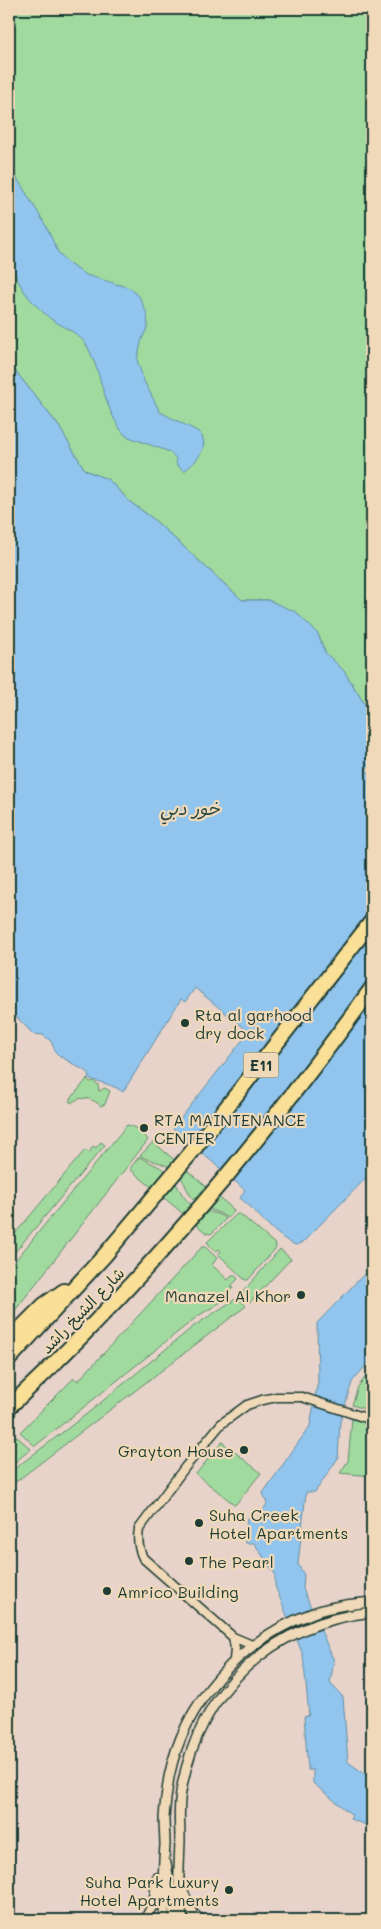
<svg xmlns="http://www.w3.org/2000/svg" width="381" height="1929" font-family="Mali,'Playpen Sans Arabic',sans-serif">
<rect width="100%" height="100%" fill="#e7d3ca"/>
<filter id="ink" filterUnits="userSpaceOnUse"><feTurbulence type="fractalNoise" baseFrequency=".02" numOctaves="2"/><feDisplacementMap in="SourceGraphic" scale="10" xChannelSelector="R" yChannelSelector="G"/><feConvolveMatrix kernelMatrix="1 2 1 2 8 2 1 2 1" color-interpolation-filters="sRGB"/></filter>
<g filter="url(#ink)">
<path fill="#a1da9f" stroke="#608c6a" d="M9 9H372V716L344 671 325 652 318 634 268 600H242L151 517 130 502 109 480 85 470 58 425 9 363Z
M87 1079 90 1082 94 1081 98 1085 99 1091 105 1088 110 1091 105 1104 101 1106C92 1098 82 1095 71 1103L69 1101Z
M127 1125C134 1126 145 1134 148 1140L9 1318V1268Z
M101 1142 105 1145 9 1259V1241L85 1150 89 1153 93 1146 96 1148Z
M153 1142 233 1209 234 1212 227 1218C217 1210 205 1210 196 1202 187 1194 186 1183 179 1175 168 1162 154 1163 140 1156Z
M139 1157C150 1163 161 1166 170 1175 179 1185 181 1199 194 1206 204 1213 217 1211 226 1219L211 1234 206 1233 131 1170V1167Z
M237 1214H240L276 1245V1248L248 1280H245L218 1254 221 1251 219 1249 215 1252 207 1242Z
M202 1247H205L217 1258 212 1265 228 1280 234 1274 238 1279 231 1286 233 1288 228 1293 231 1296 198 1316 35 1446 20 1432 74 1378 78 1381Z
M280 1249 291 1259 250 1302 241 1294Z
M237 1298 246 1306 9 1487V1473L88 1413 194 1326Z
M372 1368V1411L352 1405 358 1387Z
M352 1419 372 1424V1476L340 1473 348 1461Z
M16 1436 31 1449 9 1467V1442Z
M222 1442 261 1473 235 1505 196 1474Z"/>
<path fill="#91c5ee" stroke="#638fa4" d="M9 165 45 224 58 252 69 264 86 275 130 288 139 296 147 314 148 326 142 339 137 360 144 381 160 412 197 431C213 443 197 462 184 471L177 465 176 459 170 452 126 436C104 413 102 372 87 346 78 330 57 326 45 314 38 307 30 300 24 291 1 259 9 203 9 165Z
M9 363 58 425 85 470 109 480 130 502 151 517 242 600H268L296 612 318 634 325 652 344 671 372 716 367 737 372 749V762L366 770 372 775V1172L303 1242 296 1245C276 1238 257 1211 240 1198L245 1190 173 1128 249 1032 195 988 185 1002 181 999 123 1092C112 1084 101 1083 88 1078L90 1074 58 1055 55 1051 51 1041 43 1035 33 1034 9 1009Z
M372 1266V1358L352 1382 340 1422 338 1458 315 1492H306L298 1564 304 1575 303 1589 334 1661 330 1683 343 1697 348 1762 372 1779V1827L350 1819 352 1815 313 1783V1770H308L304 1716 309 1715 303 1655 275 1586V1574L254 1543H245L247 1518 257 1520 267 1504 263 1493 310 1426 318 1381 317 1323Z"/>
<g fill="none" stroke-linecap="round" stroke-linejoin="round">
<g stroke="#1f3d34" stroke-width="11">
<path id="minor" d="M233 1637 235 1648 234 1660
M252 1645 233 1637 143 1558C138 1548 137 1540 139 1529L186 1466 221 1424 247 1405 262 1400 277 1397H302L372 1420"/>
</g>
<g stroke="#1f3d34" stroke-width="12">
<path id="tertiary" d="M166 1863 175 1920
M183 1892 194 1915 202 1920
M145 1920 154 1902 157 1878
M165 1920C162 1894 163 1870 165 1845 165 1836 164 1827 164 1818 165 1804 167 1790 169 1777 184 1702 241 1639 313 1613 332 1606 352 1604 372 1602
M183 1920C177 1895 179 1867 180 1841 180 1824 178 1808 181 1792 198 1691 271 1623 372 1612"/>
</g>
<g stroke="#1f3d34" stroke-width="18">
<path id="motorway" d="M9 1340 44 1305 64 1291
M9 1359 104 1256 190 1154 372 921
M9 1407C144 1281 264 1138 372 988"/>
</g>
<use href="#minor" stroke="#efd9b8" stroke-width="8"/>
<use href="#tertiary" stroke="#efd9b8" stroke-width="9"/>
<use href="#motorway" stroke="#fadf96" stroke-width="14"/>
</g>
</g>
<g fill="#1f3d34" stroke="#efd9b8" stroke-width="2">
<circle cx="185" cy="1023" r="5"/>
<circle cx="144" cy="1128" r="5"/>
<circle cx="301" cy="1295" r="5"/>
<circle cx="244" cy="1450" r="5"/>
<circle cx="199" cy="1523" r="5"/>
<circle cx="189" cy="1561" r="5"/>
<circle cx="107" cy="1591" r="5"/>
<circle cx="229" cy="1890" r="5"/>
</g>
<g text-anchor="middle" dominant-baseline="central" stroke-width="4.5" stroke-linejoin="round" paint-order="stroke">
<rect fill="#efd9b8" stroke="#5d6c5c" stroke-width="1" x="243.5" y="1052.5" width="35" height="25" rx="4"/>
<g font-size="15" font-weight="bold" fill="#1f3d34">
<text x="261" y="1065">E11</text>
</g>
<g font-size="16" fill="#1f3d34" stroke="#efd9b8" text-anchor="start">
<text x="195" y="1014">Rta al garhood<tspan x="195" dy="18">dry dock</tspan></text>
<text x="154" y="1119">RTA MAINTENANCE<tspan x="154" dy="18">CENTER</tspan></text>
<text x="291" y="1295" text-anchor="end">Manazel Al Khor</text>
<text x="234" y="1450" text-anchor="end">Grayton House</text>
<text x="209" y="1514">Suha Creek<tspan x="209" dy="18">Hotel Apartments</tspan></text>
<text x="199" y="1561">The Pearl</text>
<text x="117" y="1591">Amrico Building</text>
<text x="219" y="1881" text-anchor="end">Suha Park Luxury<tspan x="219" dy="18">Hotel Apartments</tspan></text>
</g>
<g font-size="16" fill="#1f3d34" stroke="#efd9b8">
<text transform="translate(82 1310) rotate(-46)">شارع الشيخ راشد</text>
</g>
<g font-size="18" font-style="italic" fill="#2a4b47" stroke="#efd9b8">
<text x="190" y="808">خور دبي</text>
</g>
</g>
<rect width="381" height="1929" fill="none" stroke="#efd9b8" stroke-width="30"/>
<rect x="15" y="15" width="351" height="1899" fill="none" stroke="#1f3d34" stroke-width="2" filter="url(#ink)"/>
</svg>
